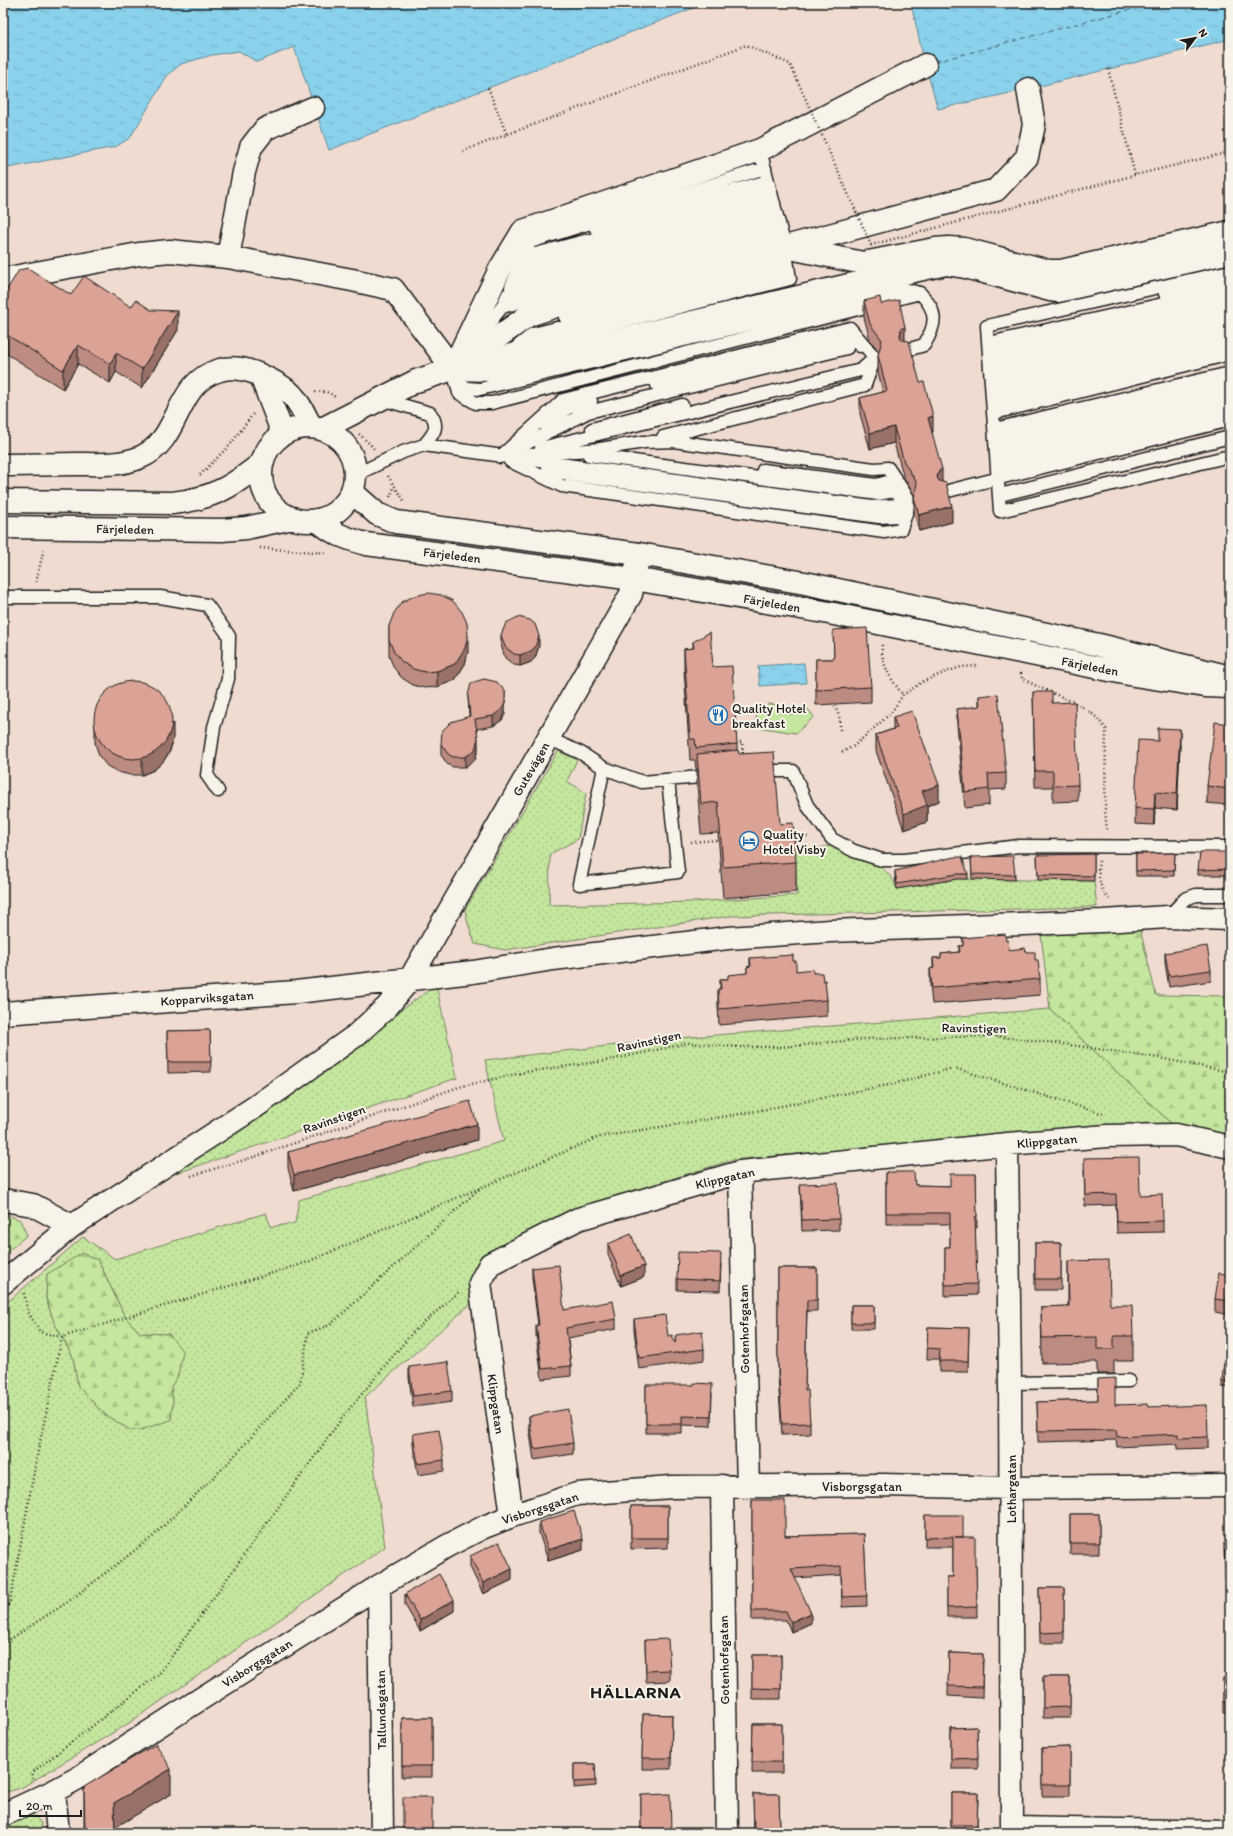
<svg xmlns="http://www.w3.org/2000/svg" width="1233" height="1836" font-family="Itim,sans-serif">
<defs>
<pattern id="grass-dots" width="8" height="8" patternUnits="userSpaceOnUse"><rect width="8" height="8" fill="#c5e69e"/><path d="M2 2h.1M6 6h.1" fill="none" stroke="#a9c588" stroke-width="1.8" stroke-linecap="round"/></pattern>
<pattern id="forest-firs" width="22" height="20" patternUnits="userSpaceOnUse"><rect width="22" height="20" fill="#c5e69e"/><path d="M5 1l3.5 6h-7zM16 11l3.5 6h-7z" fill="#a9c588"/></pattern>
<pattern id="water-ripples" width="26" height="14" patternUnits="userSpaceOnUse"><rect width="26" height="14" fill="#8ad1eb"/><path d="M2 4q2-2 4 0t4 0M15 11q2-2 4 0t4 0" fill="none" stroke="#76b3c9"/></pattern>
</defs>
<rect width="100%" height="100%" fill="#efdbcf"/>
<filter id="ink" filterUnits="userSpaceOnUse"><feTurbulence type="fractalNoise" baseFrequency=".025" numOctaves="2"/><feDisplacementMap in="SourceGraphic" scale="8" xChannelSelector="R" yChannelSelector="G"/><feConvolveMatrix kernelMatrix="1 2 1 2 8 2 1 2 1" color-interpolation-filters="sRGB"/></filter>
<g filter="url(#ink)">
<path fill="url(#grass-dots)" stroke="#70815d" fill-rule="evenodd" d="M558 751 577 760 567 781 586 793 578 839 550 854 549 905 693 902 797 895 795 851 832 846 879 865 892 878 897 889 957 879 1094 881 1097 907 730 916 505 950 475 944 468 923 465 910Z
M436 985 457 1078 162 1178 243 1123Z
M1050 1009 1175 1127 1006 1135 732 1160 573 1210 485 1257 474 1301 365 1397 385 1547 129 1723 21 1788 3 1793V1306L83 1237 115 1259 266 1213 271 1227 295 1223 299 1200 504 1141 485 1060 678 1038ZM98 1260 125 1317 140 1333 169 1334 178 1375 170 1387 173 1402 140 1430H130L104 1414 78 1386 73 1357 54 1322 46 1299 47 1274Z
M33 1814 41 1823V1833H3V1829Z"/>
<path fill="url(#forest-firs)" stroke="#70815d" d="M1139 925 1156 995 1230 996V1139L1175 1127 1050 1009 1040 926Z
M3 1213 20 1220 27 1235 3 1255Z
M82 1253 98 1260 125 1317 140 1333 169 1334 183 1352 178 1375 171 1387 173 1402 171 1420 140 1430H130L104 1414 78 1386 73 1357 54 1322 46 1298 47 1274Z"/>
<path fill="#c5e69e" stroke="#70815d" d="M768 704 778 705 777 712 799 715 808 709 814 717 796 733 757 727 756 709 767 711Z"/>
<path fill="url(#water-ripples)" stroke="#5e8998" d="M3 3H706L329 150 294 47 257 62 239 51 212 55 181 64 167 76 130 138 115 147 3 169Z
M911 3H1230V39L1028 89 938 109 925 65Z
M804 663 806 683 760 686 758 666Z"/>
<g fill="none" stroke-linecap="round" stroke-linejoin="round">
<path stroke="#425b64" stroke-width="1" stroke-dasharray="5 4" stroke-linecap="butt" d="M935 62 1155 3"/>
<g stroke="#1c1c1c" stroke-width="15">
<path id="service" d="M596 229 768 181
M524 257 771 192
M518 269 774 203
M1230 271 987 326 1000 511 1230 456
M513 282 530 242 765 168
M511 287 513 282 776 213
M1165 294 1230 279
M502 307 781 233
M565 317 787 261
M989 343 1230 289
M472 345 502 307 508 294 779 223
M517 347 533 334 788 270
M990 353 1224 299
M473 363 514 349 790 279 785 247 760 150
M990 363 1230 306
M453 369 459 393 476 403H492L920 293C938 311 937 324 924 345L907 350
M991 372 1230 316
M456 382 468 388 480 389 901 288 919 293
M992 382 1230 325
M657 385 852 338 860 346
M993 392 1230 336
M381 399 430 413C440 426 434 434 424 445
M993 403 1230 345
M994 413 1230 354
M545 424 568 408 591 401
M592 429 682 405
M995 429 1230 373
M663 437 865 385 874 360
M996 438 1230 382
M541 448 861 370 875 358
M997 448 1230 391
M516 449 588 412 847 348
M528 455 600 449 644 442 674 441 874 469 888 468 910 501
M589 455 878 494 893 491 907 500
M500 457 563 400 850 328 875 358
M997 458 1230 400
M510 461 562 486 884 532 901 529 910 501
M998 468 1230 410
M548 469 571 475 879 517 899 516 907 505
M763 470 876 485 891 481 900 490
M355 475 403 452 424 445 872 507 897 505 910 501
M944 492 1230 420
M1000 495 1230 437
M3 597H160L207 605 229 636 228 679 214 727 207 775 218 791
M548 738 581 753 604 768 642 782 712 776
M604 768 579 884 678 872 668 780
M760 771H793L807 805 832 839 854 851 882 860H904L1019 846 1230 847
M1168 917 1185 899 1196 895H1230
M1010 1383 1129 1381"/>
</g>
<g stroke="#1c1c1c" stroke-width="25">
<path id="minor" d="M790 248 863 263 935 249 949 248 964 249 1049 271H1061L1230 232
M228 257 244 172 251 147 265 129 313 108
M3 279 139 254 170 251 228 257 352 280 393 289 453 369
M453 368 500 269 523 231 760 150 925 65
M453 369 490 370 849 285 946 264 965 267 1050 290 1058 291 1230 252
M261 376 283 434
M322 429 416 381 453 369 529 315 571 301 785 247 996 190 1027 157 1034 125 1028 89
M3 465C27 465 51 464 76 464 98 464 120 466 141 457 181 440 174 382 220 370 233 366 245 369 258 374 291 389 296 395 311 427
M3 1013 296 992 473 972 553 959 728 938 830 931 1103 921 1168 917 1230 919
M1007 1144 1010 1383 1012 1833
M740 1172 748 1487
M3 1200 33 1205 72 1226
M3 1283 72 1226 255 1107 355 1036 387 1007 410 979 631 594 639 554
M722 1486 727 1833
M512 1516 480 1283 490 1264 578 1219 740 1172 1007 1144 1107 1136 1176 1135 1230 1147
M379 1586 382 1833
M54 1791 58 1833
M3 1815 54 1791 78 1778 180 1712 379 1586 447 1546 484 1527 512 1516 577 1494 672 1487 883 1485 1011 1488 1230 1486
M1012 1828 1230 1832"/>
</g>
<g stroke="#1c1c1c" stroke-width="25">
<path id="tertiary" d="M352 492 377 514 396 522 639 554 805 583 1099 645 1230 677
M317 520C333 534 345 538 366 544L634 579 824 612 1134 675 1205 686 1230 687"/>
</g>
<g stroke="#1c1c1c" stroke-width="25">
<path id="secondary" d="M261 474a47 47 0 1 1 94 0a47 47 0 1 1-94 0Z
M3 501 172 503C212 499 232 487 263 462
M3 527 222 530 246 528 293 518"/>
</g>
<path stroke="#1c1c1c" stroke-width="2.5" stroke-dasharray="1 3" stroke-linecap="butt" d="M1108 69 1135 175 1230 152
M488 88 507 135
M315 392C324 391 329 391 336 398
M359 434 370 444 374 449
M200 475 230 445 253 414
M388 476 405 502
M390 497 394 487
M260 548 327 553
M36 582 44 548
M882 645C880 663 892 681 903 695
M1021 673 1022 678C1050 696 1087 700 1106 729L1105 810 1107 831
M834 702 840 719V730
M736 742H742L743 756
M842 752 854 746 891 713 903 695 922 682 943 673 961 667 977 666
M791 841 809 836
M691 842 718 840
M1099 861C1097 873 1100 891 1109 899
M191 1176 254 1157 459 1087 525 1072 605 1061 688 1043 738 1047H781L864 1039 993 1036 1064 1044 1159 1058 1230 1072
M24 1293 28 1312 40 1332 62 1337
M3 1611 10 1602 37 1456 62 1337 305 1263 599 1137 746 1113 893 1084 954 1068 1104 1114
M3 1644 69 1601 151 1538 226 1465 300 1383 308 1333 330 1325 479 1189
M32 1779 33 1772 159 1674 342 1418 412 1333 460 1291"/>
<use href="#service" stroke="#f7f3e8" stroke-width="12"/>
<use href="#minor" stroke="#f7f3e8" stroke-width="22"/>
<use href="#tertiary" stroke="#f7f3e8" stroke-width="22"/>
<use href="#secondary" stroke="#f7f3e8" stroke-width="22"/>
<path stroke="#1c1c1c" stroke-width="2.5" stroke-dasharray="1 3" stroke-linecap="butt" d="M463 151 746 45 790 64 871 245 1135 175"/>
</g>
<path fill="#bc8b81" stroke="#1c1c1c" d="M71 295 131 307 178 330 142 388 116 372 110 383 78 364 63 389 7 354 3 296Z
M864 301 881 304 905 340 933 432 932 433 942 482 952 522 919 531 914 514V495L904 478 894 443 870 449 860 414V398L883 392 878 372V355L879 352 870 340 864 317Z
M389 626 468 652 465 664 455 680 437 687 425 688 413 685 402 678 394 668 389 656Z
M833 630 871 687V702L816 705V659H834Z
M501 635 539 646 535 658 531 662 520 666 514 665 505 658 501 645Z
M693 642 713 667 737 744V750L739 754 780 824 796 862V892L723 898 718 833 701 834 697 784V769H696L695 760H690L684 670V649L693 648Z
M505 691V714L502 720 493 726 477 729 478 749 475 760 465 767H453L448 765 441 755V744L469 716 468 696Z
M1033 692 1052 703 1078 785V801L1053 802V787H1035Z
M979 696 1006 773V789L989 790V805L965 808 957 725V709L979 707Z
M95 713 173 739 170 751 163 762 154 770 142 775H130L118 772 107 766 99 756 95 743Z
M893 717 939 801 927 806V822L904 830 876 751V735L893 729Z
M1230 724V822H1227V805L1207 803V786Z
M1180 745 1177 810 1155 808 1154 825 1135 824V808Z
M1230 852V875H1198V870Z
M1175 853 1174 876H1136V854Z
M1094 854V881L1038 880 1037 855Z
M971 857 1015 875V880L972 879Z
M895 871 968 874V879H957L897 889 895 877Z
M963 938 1006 941 1009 950 1026 952 1035 960 1040 979V995L932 1004 930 985V969L933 968V958H941V954L959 952V946H963Z
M1165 953 1211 970V981L1169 987 1165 963Z
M750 958 793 961 796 971 813 973 823 981 827 1000V1016L719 1025 718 1005V989H720V979H728L747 973V967H750Z
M210 1030 211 1072 168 1073 167 1031Z
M477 1140 294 1191 288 1168V1152Z
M1084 1169 1140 1195 1163 1221V1232L1117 1233 1116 1205 1085 1206Z
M886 1172 915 1185 950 1186 976 1174 977 1228H975L977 1295 945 1296V1247H950V1224H886Z
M800 1184 839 1219V1230L802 1231Z
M1035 1243H1061V1290H1035Z
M608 1244 644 1277 621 1286 608 1255Z
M1068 1261 1110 1305 1133 1336V1361H1114V1374H1097V1362L1042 1363 1041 1307 1068 1306Z
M721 1264 720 1291 677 1290V1279Z
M532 1268 564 1310 616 1319V1329L568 1338 571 1366V1376L542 1379 536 1335V1325H538L532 1278Z
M778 1268H817V1311H807L805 1390 810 1423V1434L782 1435 778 1376Z
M1230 1275V1315L1215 1312V1299Z
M851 1305H874V1329H851Z
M634 1319 668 1336 675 1343 704 1349V1360L639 1369 634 1330Z
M928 1327 969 1328 968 1372H939V1359H927Z
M1230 1363V1388L1222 1387V1381Z
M409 1367 452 1391V1402L413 1407 409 1378Z
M1098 1379 1115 1405 1148 1407 1208 1437V1448L1178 1449V1444L1117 1447 1116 1440 1038 1442 1037 1402 1098 1400Z
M646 1385 712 1393 711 1426 682 1425V1433H646Z
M529 1416 573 1443V1454L534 1460 529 1427Z
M413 1434 444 1460V1471L418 1475 413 1445Z
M752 1500 785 1536 864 1534 867 1606 842 1607 841 1575 795 1578 811 1623 791 1632 786 1620H752Z
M631 1506H668V1548L631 1549Z
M1070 1514H1099V1554H1070Z
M925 1515 963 1537 975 1566H976L977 1617H947V1577H953V1547H925Z
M539 1522 583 1550 548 1561 539 1533Z
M1224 1543H1230V1579H1225Z
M470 1556 512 1580 483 1594 470 1567Z
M1039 1588H1064V1643H1040Z
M405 1594 454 1611 420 1631 405 1605Z
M645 1640 670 1670V1681L646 1682Z
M949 1653 983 1654 982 1698 948 1696Z
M752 1655H781V1699H752Z
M1043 1677H1070V1718H1043Z
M1230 1677V1713H1223V1678Z
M643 1714 672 1715 671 1769H642Z
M402 1718H432V1777H402Z
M753 1724H782V1773H752Z
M977 1727 978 1769H951V1728Z
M1070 1747V1796H1042V1748Z
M574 1764H595L596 1786 574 1788Z
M84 1787 171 1794 115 1827V1833H84Z
M951 1793H978L977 1833H951Z
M753 1794H779L780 1833H754Z
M641 1795 671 1831V1833H641Z"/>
<path fill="#997169" stroke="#1c1c1c" d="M178 311V330L142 388V369Z
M905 327V343L901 345 900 336 901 329Z
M7 335V354L3 361V342Z
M78 345V364L63 389V370Z
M116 353V372L110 383V364Z
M933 416V432L928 434V418Z
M894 427V443L870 449V433Z
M942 469V485L937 493V477L939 471Z
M952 506V522L919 531V515Z
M468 636V652L465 664 455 680 437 687V671Z
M539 636V646L535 658 531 662 520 666V655Z
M505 703V714L502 720 493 726V716Z
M173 723V739L170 751 163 762 154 770 142 775V759Z
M1180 729V745L1177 810V794Z
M478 738V749L475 760 465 767V757Z
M939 785V801L927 806V822L904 830V814L922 791Z
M1155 792V808L1154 825V809Z
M477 1124V1140L294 1191V1175Z
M644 1266V1277L621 1286V1275Z
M583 1539V1550L548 1561V1550Z
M512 1569V1580L483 1594V1583Z
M454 1600V1611L420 1631V1620Z
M811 1613V1623L791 1632V1622Z
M171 1769V1794L114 1828V1803Z"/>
<path fill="#dba296" stroke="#1c1c1c" d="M28 268 71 295 84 276 131 307 136 300 151 310 178 311 142 369 116 353 110 364 78 345 63 370 7 335 3 342V296L19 270Z
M880 297 881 304 899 300 905 327 901 329 900 336 902 340 909 341 920 383 924 382 933 416 928 418 942 469 939 471 937 477 939 481 946 483 952 506 919 515 914 498 917 483 904 462 894 427 870 433 860 398 887 391 878 355 882 340 870 324 864 301Z
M428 593 441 595 453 601 462 612 467 623 468 636 465 648 455 664 437 671 425 672 413 669 402 662 394 652 389 640V626L394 613 402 602 414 596Z
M518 617 530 620 535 624 539 636 535 647 531 651 520 655 514 654 505 647 501 635 506 623Z
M867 628 871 687 816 690V659H834L833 630Z
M710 632 713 667 732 666 737 744 696 748 695 739H690L684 649 694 648 693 642Z
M484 679 497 682 505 691V703L502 709 493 716 475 719 478 738 475 750 465 757H453L448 754 441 744 442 731 451 722 470 716 468 696 471 683Z
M94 720a39 39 0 1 1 78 0a39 39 0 1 1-78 0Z
M1033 692H1052V703L1075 702 1078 785 1053 786V771H1035Z
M998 694 1006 773 988 774 989 789 965 792 957 709 980 706 979 696Z
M912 711 939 785 922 791 927 805 904 814 876 735 897 728 893 717Z
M1215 722 1230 724V806H1227L1229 789 1207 786Z
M1158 728 1180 729 1177 794 1155 792 1154 809 1135 808 1138 740 1158 741Z
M738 750 739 754 774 752 780 824 793 823 796 862 723 867 718 802 701 804 697 754Z
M1200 852H1230V869L1198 870Z
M1175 853 1174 870 1136 871V854Z
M1094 854V876L1038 875 1037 855Z
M1013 856 1015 875 972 874 971 857Z
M954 857H962L968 874H957L897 884 895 871Z
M1005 934 1006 941 1008 940 1009 950 1025 948 1026 952H1035V960H1038L1040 979 932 988 930 969 934 968 933 958H941V954L960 952 959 946H963V938Z
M1207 946 1211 970 1169 976 1165 953Z
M793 955V961H796V971L813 969V973H822L823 981 825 980 827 1000 719 1009 718 989H721L720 979H728V975L747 973V967L751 966 750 958Z
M210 1030 211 1062H168L167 1031Z
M470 1101 477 1124 294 1175 288 1152Z
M1139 1157 1140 1195 1162 1194 1163 1221 1117 1222 1116 1194 1085 1195 1084 1158Z
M886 1172H914L915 1185 950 1186V1174H976L977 1217H975L977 1284 945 1285V1247H950V1213H886Z
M838 1183 839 1219 802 1220 800 1184Z
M631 1234 644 1266 621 1275 608 1244Z
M1035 1243H1061V1279H1035Z
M678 1252 721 1253 720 1281 677 1279Z
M1109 1260 1110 1305H1132L1133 1336H1114V1349H1097V1337L1042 1338 1041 1307 1069 1306 1068 1261Z
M559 1265 564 1310 613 1301 616 1319 566 1328 571 1366 542 1369 536 1325H539L532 1268Z
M778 1268H817V1300H807L805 1390H808L810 1423 782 1424 778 1365Z
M1219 1273 1230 1275V1301L1215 1299Z
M851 1305H874V1323H851Z
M665 1315 668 1336 672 1335 675 1343 676 1335 702 1331 704 1349 639 1358 634 1319Z
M928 1327 969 1328 968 1361H939L940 1349 927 1348Z
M448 1362 452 1391 413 1396 409 1367Z
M1224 1362 1230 1363V1382L1222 1381Z
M1115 1378V1405L1147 1404 1148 1407 1207 1405 1208 1437 1178 1438V1434L1117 1437 1116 1430 1038 1431 1037 1402 1098 1400V1379Z
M694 1383 712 1384 711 1417 682 1416V1424H646V1385H694Z
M568 1409 573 1443 534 1449 529 1416Z
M439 1430 444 1460 418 1464 413 1434Z
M752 1500H785V1536L864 1534 867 1596 842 1597 841 1566 791 1569 811 1613 791 1622 786 1611H752Z
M631 1506H668V1538H631Z
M574 1511 583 1539 548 1550 539 1522Z
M1070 1514H1099V1543H1070Z
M925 1515H963V1537H955H975V1566H976L977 1607 947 1608V1577H953V1537L925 1538Z
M499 1542 512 1569 483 1583 470 1556Z
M1224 1543H1230V1568H1225Z
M439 1574 454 1600 420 1620 405 1594Z
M1039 1588H1064V1632L1040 1633Z
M668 1639 670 1670 646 1671 645 1640Z
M949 1653 983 1654 982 1687 948 1686Z
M752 1655H781V1689L752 1688Z
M1043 1677H1070V1707L1043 1708Z
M1230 1677V1702H1223V1678Z
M643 1714 672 1715 671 1758H642Z
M402 1718H432V1766H402Z
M753 1724H782V1762H752Z
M977 1727 978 1758 951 1759V1728Z
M156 1744 171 1769 114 1803 115 1833H85L84 1787Z
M1070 1747V1785H1042V1748Z
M574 1764H595L596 1781 574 1782Z
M951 1793H978L977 1825H951Z
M670 1794 671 1831H641V1795Z
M753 1794H779L780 1829H754Z
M403 1797H432V1833H403Z
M1062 1831H1091V1833H1062Z
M1126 1832H1160V1833H1126Z"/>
</g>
<defs>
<g id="restaurant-ring" transform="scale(1)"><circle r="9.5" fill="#f7f3e8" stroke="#1f6fb2" stroke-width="1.5"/><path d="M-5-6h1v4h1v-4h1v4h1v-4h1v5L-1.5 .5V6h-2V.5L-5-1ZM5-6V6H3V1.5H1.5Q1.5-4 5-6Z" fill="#1f6fb2"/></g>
<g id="hotel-ring" transform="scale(1)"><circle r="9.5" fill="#f7f3e8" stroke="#1f6fb2" stroke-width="1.5"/><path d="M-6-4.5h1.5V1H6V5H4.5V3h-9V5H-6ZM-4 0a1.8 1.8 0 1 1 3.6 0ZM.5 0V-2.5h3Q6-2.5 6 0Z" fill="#1f6fb2"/></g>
</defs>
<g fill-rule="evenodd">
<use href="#restaurant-ring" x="718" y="715"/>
<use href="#hotel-ring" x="749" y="841"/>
</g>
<g text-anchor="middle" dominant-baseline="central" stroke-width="4" stroke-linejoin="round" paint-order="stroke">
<g font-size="13" fill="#1c1c1c" stroke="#f7f3e8">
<text transform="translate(125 529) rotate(1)">Färjeleden</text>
<text transform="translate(452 555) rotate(7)">Färjeleden</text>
<text transform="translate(772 603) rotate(10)">Färjeleden</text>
<text transform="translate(1090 666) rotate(11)">Färjeleden</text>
<text transform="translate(531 769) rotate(-60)">Gutevägen</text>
<text transform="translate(207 998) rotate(-4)">Kopparviksgatan</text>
<text transform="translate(974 1028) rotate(1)">Ravinstigen</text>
<text transform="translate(649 1041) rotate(-12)">Ravinstigen</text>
<text transform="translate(334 1119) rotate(-19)">Ravinstigen</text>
<text transform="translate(1047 1141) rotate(-5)">Klippgatan</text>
<text transform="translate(725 1178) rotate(-13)">Klippgatan</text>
<text transform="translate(744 1329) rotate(-91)">Gotenhofsgatan</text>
<text transform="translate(496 1404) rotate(82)">Klippgatan</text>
<text x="862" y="1486">Visborgsgatan</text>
<text transform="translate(1011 1489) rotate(-90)">Lothargatan</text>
<text transform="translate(540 1508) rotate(-18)">Visborgsgatan</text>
<text transform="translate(724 1660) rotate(-91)">Gotenhofsgatan</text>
<text transform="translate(257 1663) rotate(-32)">Visborgsgatan</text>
<text transform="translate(381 1710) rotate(-91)">Tallundsgatan</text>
</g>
<g font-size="13" fill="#1c1c1c" stroke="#f7f3e8" text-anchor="start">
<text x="732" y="708">Quality Hotel<tspan x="732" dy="15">breakfast</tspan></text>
<text x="763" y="834">Quality<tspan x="763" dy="15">Hotel Visby</tspan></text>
</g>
<g font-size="17" font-weight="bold" letter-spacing="1" fill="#1c1c1c" stroke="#f7f3e8">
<text x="636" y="1692">HÄLLARNA</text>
</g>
</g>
<rect width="1233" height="1836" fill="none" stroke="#f7f3e8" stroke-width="16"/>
<rect x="8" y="8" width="1217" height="1820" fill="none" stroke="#1c1c1c" stroke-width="1.5" filter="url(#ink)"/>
<g transform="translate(1195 38) rotate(58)" stroke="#f7f3e8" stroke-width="3" paint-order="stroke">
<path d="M0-3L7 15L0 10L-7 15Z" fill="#1c1c1c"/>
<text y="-6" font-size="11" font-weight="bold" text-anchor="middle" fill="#1c1c1c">N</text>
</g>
<path d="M20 1810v6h61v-6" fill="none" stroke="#1c1c1c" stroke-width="2"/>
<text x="26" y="1810" font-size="12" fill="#1c1c1c" stroke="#f7f3e8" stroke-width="3" paint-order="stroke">20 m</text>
</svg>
